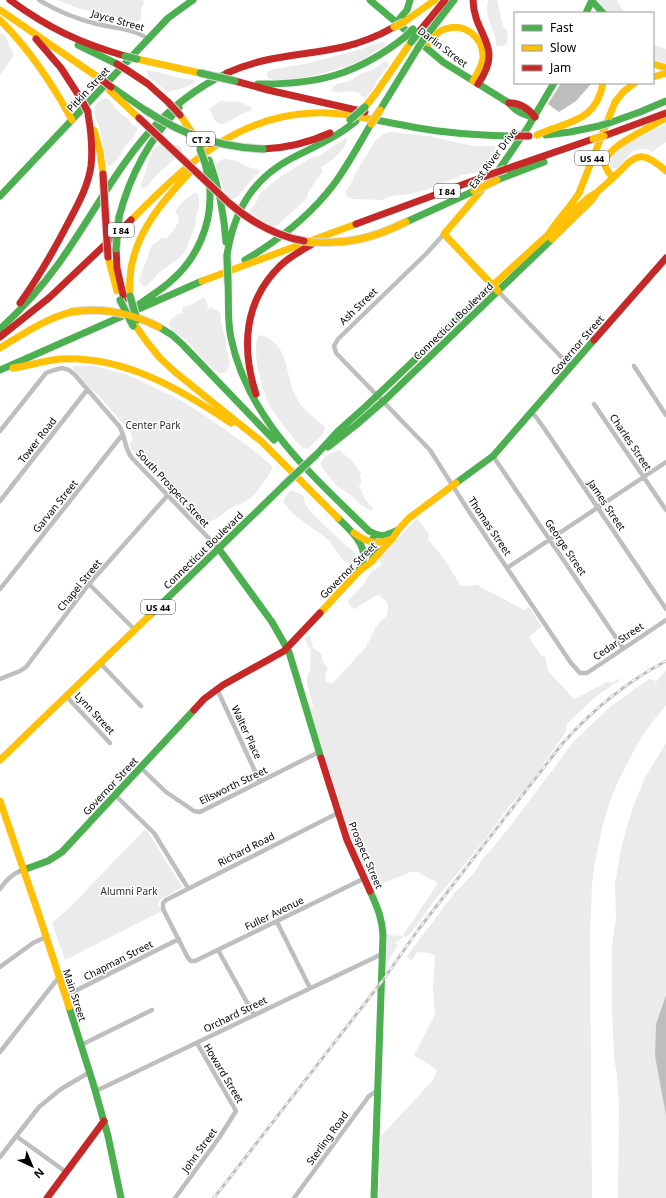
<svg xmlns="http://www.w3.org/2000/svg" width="666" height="1198" font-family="'Noto Sans',sans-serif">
<rect width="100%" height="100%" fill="#fff"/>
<path fill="#ebebeb" d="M58 0H143L144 3 141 9V19L137 22H127L112 16 77 8Z
M488 0H497L503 26 508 32 507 44C503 46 500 47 496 45 495 26 484 21 488 0Z
M598 0H617L624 13H605Z
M0 33 5 36 14 55 0 75Z
M381 42H383L385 45 384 47C373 52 364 60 353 64 337 70 283 86 268 78L267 72 268 71C278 68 288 67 299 65 327 59 354 52 381 42Z
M653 45 666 49V65L653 62Z
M387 61 388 62V66L377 80 373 89 365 98H364C361 96 359 92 356 92 348 90 340 94 332 91V88L336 84 350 81 358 75 374 69 384 62Z
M148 70C159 72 169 75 180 78 185 80 191 78 195 81 189 88 175 90 167 92L149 77 147 71Z
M105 98C112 100 113 108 119 112 121 114 124 116 127 118 130 122 132 125 137 127V130L135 135 127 144 117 160 110 166 108 165 106 162C104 153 103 143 101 134 100 126 92 115 95 106 97 102 101 100 105 98Z
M222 101 232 102 237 101 251 107V110C248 112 245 112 242 114 236 116 225 127 218 123 213 120 212 113 209 109L219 102Z
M666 124V142L652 152C636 142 628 157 617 168H612L610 166V160C622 142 647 133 666 124Z
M392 132 428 136 474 146H495L496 157 486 170 462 175 423 191 409 194 392 196 382 200 353 199 348 197 345 192 352 182 355 174 376 140 383 134Z
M344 139H347C347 148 329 164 321 167L323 171 308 192 307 198 277 226H271L251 213 250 210 257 201 260 193 283 175 311 158 319 156Z
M160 144 179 145 182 150C175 161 162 168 154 178 150 182 148 187 142 189L141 185 152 153 154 149Z
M223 159C233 158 242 164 251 168 255 169 257 168 260 171L248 184 241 193 234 199H231L224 190 223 184 216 170V165L218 162Z
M195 193H197L199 198V208L196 217 195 226 186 250 179 258 160 272 147 286 144 287 139 281 143 268 147 261 149 252 151 246 162 238H167C170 235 179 223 179 219 179 215 175 214 176 210 179 204 190 195 195 193Z
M202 298H205L208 305 207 310 211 307 215 310H218L221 315V323L226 339V348L230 363 227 371 223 373C213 374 194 347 186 340 181 335 174 333 169 326 168 320 177 312 184 313L182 310 183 307C190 306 197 302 202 298Z
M260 335C291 343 284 376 297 399 303 410 316 419 325 427 324 435 320 437 315 442 312 445 310 449 305 448 301 448 292 437 290 434 284 426 274 414 270 406 263 393 249 346 260 335Z
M73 366H95L128 375 180 400 207 417 252 449 271 465C272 468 273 468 271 471 267 479 255 495 248 500 243 504 235 505 229 509 226 510 225 513 222 515 220 517 206 524 203 524 191 523 167 488 159 478 149 468 134 458 129 444L133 440 130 432 101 398 91 389 73 369Z
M339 450 352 461 361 473 360 476 362 481 359 486 366 501 373 508V509L371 511 357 502 351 495 336 485 321 466V462L327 455Z
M291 490 303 495 306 505 311 512 345 545 357 554 358 563 353 568 341 558 329 540 293 514 284 503V499Z
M417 518 429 534 428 539 444 559 461 586 477 585 524 610 529 607 542 626 529 637 542 657 545 656 548 671 574 699 609 681 611 683 624 677 594 698 566 725 567 730 565 733 530 783 508 808 483 842 435 900 411 933 408 936 405 937 403 934 412 922 438 883C435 881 433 880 430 879 425 877 422 873 416 872 409 871 407 875 401 876 392 879 383 883 375 885L373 882 371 883 351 838 310 709 313 706 307 683V676L311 668 310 663 311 651 305 640 307 636H310L313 648 320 653 322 656 323 662 328 669 325 674 326 682 333 683 366 647 377 625 387 615 388 606 387 602 379 595 373 597 355 609C352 608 348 604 348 601L364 584 370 573 382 565 379 559Z
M666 670V705L644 733 631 756 619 779 609 804 602 828 594 867 592 884 590 937 592 1198H379L381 1136 434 1079 437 1070 424 1061 415 1057 414 1055 435 1015 433 991 435 956 430 953 417 952 412 960H410L407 956 453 895 476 870 483 858 491 850 511 825 575 740 611 706 649 679 654 680 656 682Z
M666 743V995L656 1024 655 1056 666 1116V1198H618L619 1103 617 1074 614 1059 612 1008V946L616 919 615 884 621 849 626 829 635 802 645 778Z
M145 829 148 832 182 887 160 900 158 904 162 911 65 960 52 923 72 905Z
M387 935 403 936 400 940 394 943 398 944 397 946 391 957 386 964Z"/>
<path fill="#bdbdbd" d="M561 83H592L576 101 559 112 548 104Z
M666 995V1116L655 1056 656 1024Z"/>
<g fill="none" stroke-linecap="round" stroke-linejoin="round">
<path stroke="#bebebe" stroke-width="4.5" d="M39 0C57 11 77 19 97 24 113 28 135 29 148 39
M444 234 426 254 338 339 334 346 336 353 430 450 470 513 571 663 580 673H587L666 620
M498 291 571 367
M634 366 666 415
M594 404 666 510
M532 413 536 417 546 431 666 609
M0 431 46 373 54 370 62 368 69 370 75 375 119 426C126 437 124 448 132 458L219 549
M493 456 623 648
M0 501 87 390
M507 568 666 462
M89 584 135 630
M0 589 123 434
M100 663 141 706
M0 679 20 671 26 667 89 584 168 495
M217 689 260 782
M66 696 110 743
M141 768 166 792 194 811 200 812 319 752
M115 795 154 833 188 888
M338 813 166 900 163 903V909L188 958 191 961H195L365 878
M0 889C6 880 13 873 23 870
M277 922 310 988
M218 950 254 1015
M0 967 33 943 46 937
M65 996 179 939
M81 1045 152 1010
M0 1052 59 977
M96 1091 382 954
M16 1136 66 1172
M0 1157 39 1107 61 1089 90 1072
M175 1198 219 1138 236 1111 197 1043
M294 1198 369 1096 377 1091"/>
<path stroke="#4caf50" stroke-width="7" d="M370 0 443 62 509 103C515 111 525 116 535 117
M592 1 603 13
M586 13 592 0
M400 18 407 10 410 0
M424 39 454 0
M78 45 117 64
M258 84C318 85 358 74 405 37
M112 87 145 110
M380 110 418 48
M370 119C393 123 415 128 438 131 463 134 489 136 515 136
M609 123 640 112 666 101
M546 135 570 132 599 126
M209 160C219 187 224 214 226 242
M496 174 528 127 554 83
M497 180 544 162
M0 196 168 18 193 0
M119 217C130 175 149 139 179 108
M406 222 474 191
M227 255C234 211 252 179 292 158 314 147 337 137 356 121
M245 260C279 240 310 216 334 184 348 165 359 144 371 124
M228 283C229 301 227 320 231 338 248 420 312 475 369 531 382 538 386 536 398 530
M136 307C148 297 162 290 173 279 197 258 211 225 210 194 210 183 207 173 205 163
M159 327 172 335 182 344 274 440
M0 329C22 309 41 288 59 263 111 190 139 115 227 73
M0 370 202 281
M328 447 356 425 387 398 552 239
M316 455 338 431 365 407 492 286
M456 483 493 456 594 340
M338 518C348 528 367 544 363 560 362 565 360 568 358 572
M219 549 272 622 289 652 321 758
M372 561 375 549 373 539
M150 615 283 486
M23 870 48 861 62 852 194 710
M370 891C377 907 382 917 383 935L374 1198
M69 1007 93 1083 108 1136 121 1198"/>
<path stroke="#ffc107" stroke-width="7" d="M0 10 102 80
M0 20C30 50 52 83 72 120
M404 22 435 0
M429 43C433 37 438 31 445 29 465 22 484 38 483 58 482 66 477 74 473 81
M137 59 200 73
M653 64 666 68
M653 77 666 73
M109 90 139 118
M365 107 376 93 411 42
M180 115 202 147
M94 130 100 152 103 174
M537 135C567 121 596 123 603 83
M613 178C635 156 639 147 666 171
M613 178C610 174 605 169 605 164 604 147 653 126 666 118
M485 186 444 234 498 291
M131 220C184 168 233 116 313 113 332 112 352 115 370 119
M548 235C557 220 570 208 579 193L615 102 624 91 635 83
M552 239 591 201 596 194
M108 257 117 291
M202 281 356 224
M492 286 589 197 596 193 613 178
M130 296C130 290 129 283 130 277 133 234 164 199 193 169
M135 325 147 342 160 358 175 372 262 442 338 518
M0 348C23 334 45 319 71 312
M13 368C29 366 45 360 61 359 125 356 180 389 231 423
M354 533C368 543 376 545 392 539
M320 613 358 572 370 563 393 538 398 530 409 518 456 483
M0 760 150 615
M0 801 40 918 69 1007"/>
<path stroke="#c62828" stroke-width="7" d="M10 0C48 28 80 43 125 56
M473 0C474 37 505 45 478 84
M418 33 445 0
M36 39 61 68 81 99
M127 70 148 84 168 102
M227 73C266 55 302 56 343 47 361 43 378 36 394 27
M235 81 268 90 365 112
M509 103C519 102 529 109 535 117
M604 136 666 113
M263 149C287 148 308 143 330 133
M506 169 593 139
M356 224 486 176
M116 249 117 268 124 299
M20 303C38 278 53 252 67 225 77 206 88 187 91 166 93 148 91 131 88 114
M0 337 50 297 131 220
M594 340 666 258
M256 394C241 348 244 301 280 266 290 256 304 249 316 242
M194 710 204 699 223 685 284 651 320 613
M321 758 347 840 370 891
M47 1198 104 1121"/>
<g stroke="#bebebe" stroke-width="3">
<path id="rail" d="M214 1198 383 980 418 930 562 744C592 710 626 682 666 661"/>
</g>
<use href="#rail" stroke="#fff" stroke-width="1.5" stroke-dasharray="4.5" stroke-linecap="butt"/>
<g stroke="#dbdbdb" stroke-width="9" stroke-linecap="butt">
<path id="fast-bridge" d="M405 37 413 29
M411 42 418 33
M418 48 424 39
M125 56 137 59
M200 73 235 81
M145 110C183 135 218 147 263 149
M350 120 365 107
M599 126 609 123
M200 149 205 163
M116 249 119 217
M227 255 228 283
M130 296 137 320
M120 300 133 326
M283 486 316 455"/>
</g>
<g stroke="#dbdbdb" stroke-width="9" stroke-linecap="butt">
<path id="slow-bridge" d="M394 27 404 22
M371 124 380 110
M593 139 604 136
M474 191 497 180
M304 241C342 246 372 239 406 222
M71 312C102 307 131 313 159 327"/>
</g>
<g stroke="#dbdbdb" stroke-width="9" stroke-linecap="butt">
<path id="jam-bridge" d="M117 64 127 70
M102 80 111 87
M81 99 88 112
M168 102 180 115
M139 118 229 203C250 221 276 236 304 241
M515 136H529
M103 174 108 257
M486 176 506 169"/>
</g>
<use href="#fast-bridge" stroke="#4caf50" stroke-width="7"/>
<use href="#slow-bridge" stroke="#ffc107" stroke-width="7"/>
<use href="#jam-bridge" stroke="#c62828" stroke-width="7"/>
</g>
<g text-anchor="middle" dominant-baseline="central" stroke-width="3" stroke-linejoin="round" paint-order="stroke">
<g fill="#fff" stroke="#4c4c4c" stroke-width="1">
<rect x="187" y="132" width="28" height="14" rx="3"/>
<rect x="575" y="151" width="34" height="14" rx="3"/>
<rect x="434" y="184" width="26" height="14" rx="3"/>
<rect x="108" y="223" width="26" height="14" rx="3"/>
<rect x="141" y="600" width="34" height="14" rx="3"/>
</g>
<g font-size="9" font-weight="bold" fill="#000">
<text x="201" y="139">CT 2</text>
<text x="592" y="158">US 44</text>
<text x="447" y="191">I 84</text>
<text x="121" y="230">I 84</text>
<text x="158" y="607">US 44</text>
</g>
<g font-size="10" fill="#000" stroke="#fff">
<text transform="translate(118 20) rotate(16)">Jayce Street</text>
<text transform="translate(443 47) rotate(37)">Darlin Street</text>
<text transform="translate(88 89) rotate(-47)">Pitkin Street</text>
<text transform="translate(493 158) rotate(-53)">East River Drive</text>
<text transform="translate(358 306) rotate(-44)">Ash Street</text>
<text transform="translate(453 321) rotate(-44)">Connecticut Boulevard</text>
<text transform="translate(577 345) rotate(-49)">Governor Street</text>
<text transform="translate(37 440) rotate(-52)">Tower Road</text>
<text transform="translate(631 442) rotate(56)">Charles Street</text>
<text transform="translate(173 488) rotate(47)">South Prospect Street</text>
<text transform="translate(607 505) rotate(56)">James Street</text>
<text transform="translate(55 506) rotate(-51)">Garvan Street</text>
<text transform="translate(490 526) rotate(56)">Thomas Street</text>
<text transform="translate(566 547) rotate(56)">George Street</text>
<text transform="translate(203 550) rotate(-44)">Connecticut Boulevard</text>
<text transform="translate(348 570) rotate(-45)">Governor Street</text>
<text transform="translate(79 585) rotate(-51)">Chapel Street</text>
<text transform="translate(618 641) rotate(-34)">Cedar Street</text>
<text transform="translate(95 713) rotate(47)">Lynn Street</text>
<text transform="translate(247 732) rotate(65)">Walter Place</text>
<text transform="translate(233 785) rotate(-26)">Ellsworth Street</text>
<text transform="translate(110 786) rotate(-47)">Governor Street</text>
<text transform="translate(246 849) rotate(-27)">Richard Road</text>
<text transform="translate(366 855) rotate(67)">Prospect Street</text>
<text transform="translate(274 913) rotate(-26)">Fuller Avenue</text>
<text transform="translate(118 960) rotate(-27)">Chapman Street</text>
<text transform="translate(75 995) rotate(72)">Main Street</text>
<text transform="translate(235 1014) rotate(-26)">Orchard Street</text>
<text transform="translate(224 1073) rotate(59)">Howard Street</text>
<text transform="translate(327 1138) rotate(-54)">Sterling Road</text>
<text transform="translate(199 1150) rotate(-54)">John Street</text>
</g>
<g font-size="10" fill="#313131" stroke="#fff">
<text x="153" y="425">Center Park</text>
<text x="129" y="891">Alumni Park</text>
</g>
</g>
<rect x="514" y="12" width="140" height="72" fill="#ffffff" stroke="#999999"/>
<rect x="522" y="25" width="20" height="6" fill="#4caf50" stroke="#999999"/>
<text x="550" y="32" font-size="12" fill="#000000">Fast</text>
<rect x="522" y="45" width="20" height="6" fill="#ffc107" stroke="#999999"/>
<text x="550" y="52" font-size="12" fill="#000000">Slow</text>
<rect x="522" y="65" width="20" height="6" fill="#c62828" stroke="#999999"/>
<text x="550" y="72" font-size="12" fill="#000000">Jam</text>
<g transform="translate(32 1166) rotate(136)" stroke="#ffffff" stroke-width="3" paint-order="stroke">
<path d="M0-3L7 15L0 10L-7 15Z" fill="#000000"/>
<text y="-6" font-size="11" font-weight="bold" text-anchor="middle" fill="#000000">N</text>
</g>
</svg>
